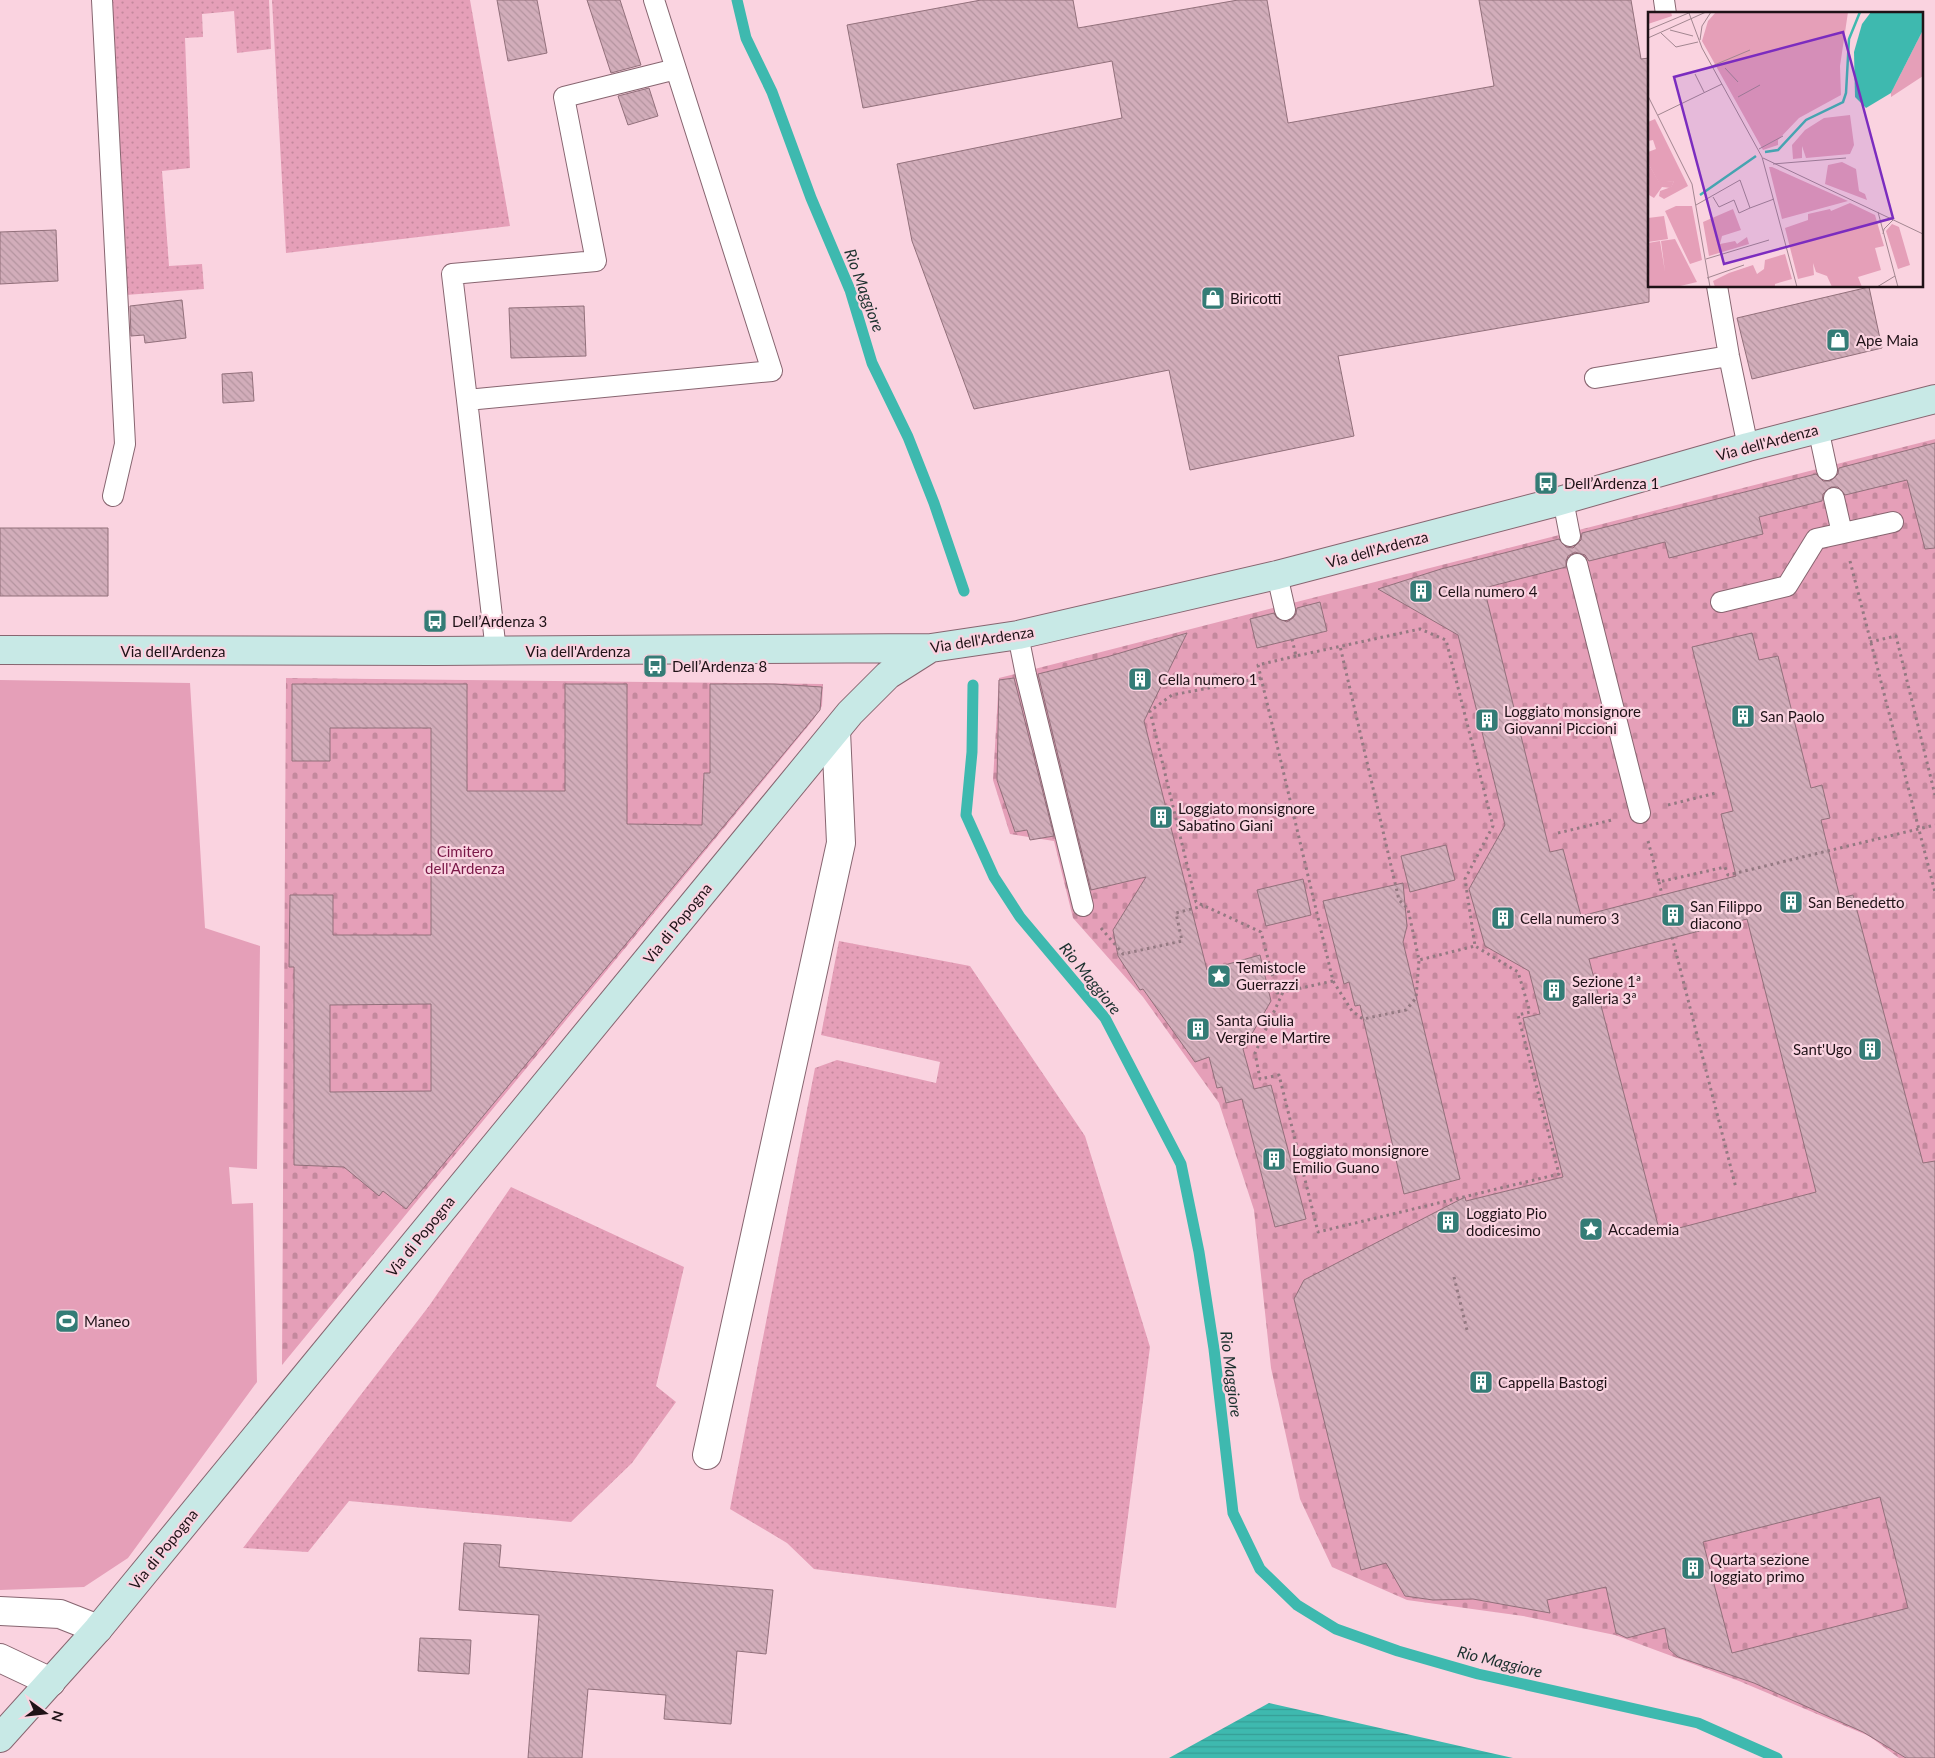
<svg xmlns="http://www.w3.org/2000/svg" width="1935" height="1758" font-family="Lato,sans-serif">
<defs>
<pattern id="cemetery-stones" width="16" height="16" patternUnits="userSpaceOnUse" patternTransform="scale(1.25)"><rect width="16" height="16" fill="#e59fb8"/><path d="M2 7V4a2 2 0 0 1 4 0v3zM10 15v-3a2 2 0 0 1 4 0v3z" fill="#c4889d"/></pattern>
<pattern id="garden-dots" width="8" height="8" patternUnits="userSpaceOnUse" patternTransform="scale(1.25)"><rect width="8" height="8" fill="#e59fb8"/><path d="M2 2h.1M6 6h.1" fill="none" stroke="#c4889d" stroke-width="1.8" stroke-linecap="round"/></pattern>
<pattern id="water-rules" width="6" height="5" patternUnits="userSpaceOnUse" patternTransform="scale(1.25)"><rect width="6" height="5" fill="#3eb9af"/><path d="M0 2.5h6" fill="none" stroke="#369e96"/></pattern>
<pattern id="building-back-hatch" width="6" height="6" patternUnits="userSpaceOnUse" patternTransform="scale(1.25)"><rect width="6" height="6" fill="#d2adba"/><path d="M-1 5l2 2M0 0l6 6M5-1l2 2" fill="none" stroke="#b4949f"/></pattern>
</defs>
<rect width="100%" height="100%" fill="#fad3e0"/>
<path fill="#e59fb8" d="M0 680 190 683 205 928 260 946 257 1169 229 1167 232 1204 253 1203 257 1382 128 1558 84 1587 0 1590Z"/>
<path fill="url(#cemetery-stones)" d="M1935 439V1758H1899L1869 1736 1739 1681 1615 1635 1523 1616 1407 1600 1332 1567 1300 1499 1271 1368 1254 1210 1219 1103 1143 997 1073 918 1054 841 1010 834 993 780 999 678Z
M286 678 823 684 822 706 813 720 282 1365Z"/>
<path fill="url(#garden-dots)" d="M109 0H269L271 49 237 53 234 11 202 14 203 37 185 38 190 168 162 171 169 266 202 264 204 289 126 295Z
M272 0H470L510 226 286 253Z
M839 941 970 966 1085 1136 1150 1347 1116 1608 814 1569 787 1543 730 1509 815 1068 837 1060 936 1083 940 1062 821 1035Z
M511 1187 684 1267 656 1386 676 1402 632 1463 571 1522 349 1501 308 1552 243 1548 429 1306Z"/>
<path fill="url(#water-rules)" d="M1269 1703 1513 1758H1169Z"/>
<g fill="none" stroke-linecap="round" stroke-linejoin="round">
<path stroke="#3eb9af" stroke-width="11" d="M737 0 746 38 772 92 811 198 850 290 872 363 908 437 934 503 964 591
M973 685 972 752 966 815 994 877 1020 917 1105 1018 1181 1164 1199 1252 1214 1349 1233 1513 1260 1569 1297 1605 1336 1629 1398 1651 1478 1674 1698 1723 1777 1758"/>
</g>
<path fill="url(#building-back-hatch)" stroke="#92707b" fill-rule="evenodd" d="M497 0H537L547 53 508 61Z
M587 0H620L641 65 611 73Z
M981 0H1073L1078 28 1238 0H1267L1288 123 1494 86 1479 0H1631L1641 59 1649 58V302L1338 356 1354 436 1190 470 1169 370 974 409 912 241 897 164 1122 118 1112 61 863 108 847 25Z
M649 88 658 116 628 125 618 96Z
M56 230 58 281 0 284V232Z
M1869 287 1882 348 1752 379 1737 318Z
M182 300 186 338 145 343 144 335 131 336 130 306Z
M584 306 586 356 511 358 509 308Z
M252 372 254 401 223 403 222 374Z
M1935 443V548L1925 549 1907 480 1845 495 1838 487H1831L1823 494 1822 501 1759 517 1763 534 1669 558 1665 542 1589 561 1585 555 1575 552 1568 556 1566 561V567L1484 588 1550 852 1563 849 1581 916 1736 876 1721 814 1733 811 1692 647 1752 633 1759 660 1778 656 1811 788 1822 785 1830 818 1821 820 1840 898 1853 895 1923 1163 1935 1161V1758H1906L1863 1732 1754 1683 1678 1657 1669 1649 1665 1628 1627 1638 1616 1633 1606 1587 1547 1600 1550 1613 1473 1599 1433 1600 1405 1596 1386 1563 1361 1570 1294 1299 1304 1280 1465 1197 1466 1201 1563 1177 1523 1018 1540 1014 1529 971 1485 946 1469 889 1505 825 1458 635 1378 589 1441 569 1559 539 1566 547 1573 548 1581 540 1582 533 1816 474 1823 481H1830L1838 474 1839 468ZM1747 919 1816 1192 1660 1233 1589 959ZM1880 1497 1908 1608 1732 1653 1703 1542Z
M0 528H108V596H0Z
M1320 602 1327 631 1257 648 1250 619 1274 613 1277 618 1287 622 1293 618 1296 614 1297 608Z
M1187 633 1144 721 1207 970 1260 955 1271 1001 1243 1049 1254 1089 1271 1085 1306 1219 1275 1227 1242 1099 1226 1103 1222 1087 1217 1088 1209 1057 1195 1062 1143 989 1140 990 1118 956 1113 930 1146 877 1091 890 1038 674 1110 656Z
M1014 678 1054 836 1030 840 1027 830 1015 832 997 780 999 680Z
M292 684H467V791H565V684H627V824L702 825 704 773H710V684H774L822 687 820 710 406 1209 383 1191 379 1196 344 1167 294 1165V967H289L290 895H333V935H431V728H330V761H292ZM431 1004V1091L330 1092V1005Z
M1446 845 1455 880 1410 892 1401 856Z
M1303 879 1311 915 1266 926 1257 890Z
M1403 883 1407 926 1403 942 1460 1179 1404 1194 1360 1005 1355 1006 1349 982 1344 984 1323 901Z
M464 1543 501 1545 499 1567 773 1590 766 1654 737 1651 731 1724 664 1719 666 1695 588 1689 582 1758H528L539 1615 459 1610Z
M420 1638 471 1640 469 1674 418 1671Z"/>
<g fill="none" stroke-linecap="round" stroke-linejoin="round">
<g stroke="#876570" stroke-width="22">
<path id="service" d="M102 0 125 444 113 496
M1664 0 1666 14
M1717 286 1729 356 1748 447
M1595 378 1729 356
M467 400 452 274 596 261 564 97 676 69
M1818 428 1827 470
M1834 498 1842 533
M1563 500 1570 536
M1577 564 1640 813
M1277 575 1285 610
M1721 602 1787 586 1816 539 1893 522
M1018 635 1026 675 1083 906
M496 651 467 400 772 371 654 0"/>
</g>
<g stroke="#876570" stroke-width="30">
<path id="minor" d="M707 1455 841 843 836 731
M0 1611 60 1614 98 1629
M0 1658 51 1682"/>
</g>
<g stroke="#876570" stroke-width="30">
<path id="secondary" d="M0 650 435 651 931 648 1018 635 1277 575 1549 504 1748 447 1935 399
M0 1738 98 1629 850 713 888 675 929 649"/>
</g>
<path stroke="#947982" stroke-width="3" stroke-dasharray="2.5 4" stroke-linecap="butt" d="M1850 561 1935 892
M1292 639 1296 656 1420 629 1446 640 1493 826 1465 879 1475 946 1419 960 1408 909 1399 900 1340 646
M1870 642 1896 636 1935 795
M1296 656 1258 665 1333 981 1352 1011 1363 1019 1406 1010 1416 998 1419 960
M1261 678 1172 695 1150 711 1196 902 1261 932 1277 993 1283 992
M1668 805 1716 793
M1558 833 1612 820
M1648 841 1659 882 1725 867 1728 875 1935 825
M1659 882 1662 895
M1101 928 1123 954 1182 941 1176 913 1203 906
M1672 937 1736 1188
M1333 981 1283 992 1255 1053 1260 1079 1279 1075 1318 1232 1559 1174 1518 1015 1530 1012 1518 972 1475 946
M1454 1277 1467 1330"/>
<use href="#service" stroke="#fff" stroke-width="20"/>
<use href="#minor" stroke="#fff" stroke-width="28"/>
<use href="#secondary" stroke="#c8e9e6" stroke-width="28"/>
</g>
<defs>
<g id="shop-square" transform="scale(1.25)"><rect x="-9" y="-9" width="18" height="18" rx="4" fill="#347c76" stroke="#fad3e0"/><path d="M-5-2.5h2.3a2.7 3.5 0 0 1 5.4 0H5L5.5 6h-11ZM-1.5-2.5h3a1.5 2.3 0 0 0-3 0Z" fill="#fff"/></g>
<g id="bus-square" transform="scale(1.25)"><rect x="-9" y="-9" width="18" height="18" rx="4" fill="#347c76" stroke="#fad3e0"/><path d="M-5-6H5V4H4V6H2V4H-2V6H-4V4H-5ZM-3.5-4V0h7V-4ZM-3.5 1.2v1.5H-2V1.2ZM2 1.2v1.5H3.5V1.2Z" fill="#fff"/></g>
<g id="building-square" transform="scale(1.25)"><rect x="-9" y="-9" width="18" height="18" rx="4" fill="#347c76" stroke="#fad3e0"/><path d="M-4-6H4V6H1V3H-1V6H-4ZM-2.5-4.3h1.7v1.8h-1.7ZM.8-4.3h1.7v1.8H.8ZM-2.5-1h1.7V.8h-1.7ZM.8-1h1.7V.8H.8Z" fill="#fff"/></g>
<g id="sight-square" transform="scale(1.25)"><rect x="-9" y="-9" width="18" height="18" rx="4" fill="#347c76" stroke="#fad3e0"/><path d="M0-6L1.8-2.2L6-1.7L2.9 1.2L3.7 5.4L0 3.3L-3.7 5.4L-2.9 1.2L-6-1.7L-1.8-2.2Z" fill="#fff"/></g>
<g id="stadium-square" transform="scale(1.25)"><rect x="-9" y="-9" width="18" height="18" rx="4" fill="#347c76" stroke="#fad3e0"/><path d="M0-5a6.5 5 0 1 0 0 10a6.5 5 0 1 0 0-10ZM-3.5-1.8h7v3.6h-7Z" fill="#fff"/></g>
</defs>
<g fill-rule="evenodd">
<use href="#shop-square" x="1213" y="298"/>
<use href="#shop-square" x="1838" y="340"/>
<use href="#bus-square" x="1546" y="483"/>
<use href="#building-square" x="1421" y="591"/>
<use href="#bus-square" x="435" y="621"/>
<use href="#bus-square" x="655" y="666"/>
<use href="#building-square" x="1140" y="679"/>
<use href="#building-square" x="1743" y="716"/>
<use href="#building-square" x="1487" y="720"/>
<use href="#building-square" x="1161" y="817"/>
<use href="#building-square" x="1791" y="902"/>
<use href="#building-square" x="1673" y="915"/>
<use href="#building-square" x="1503" y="918"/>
<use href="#sight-square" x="1219" y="976"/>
<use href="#building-square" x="1554" y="990"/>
<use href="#building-square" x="1198" y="1029"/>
<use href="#building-square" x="1870" y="1049"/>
<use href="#building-square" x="1274" y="1159"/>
<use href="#building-square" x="1448" y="1222"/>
<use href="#sight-square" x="1591" y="1229"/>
<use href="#stadium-square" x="67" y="1321"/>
<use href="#building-square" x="1481" y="1382"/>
<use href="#building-square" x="1693" y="1568"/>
</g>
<g text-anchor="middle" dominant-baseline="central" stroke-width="4.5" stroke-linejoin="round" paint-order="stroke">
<g font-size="15" fill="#1f1217" stroke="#fad3e0" text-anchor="start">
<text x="1230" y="298">Biricotti</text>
<text x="1856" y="340">Ape Maia</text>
<text x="1564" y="483">Dell’Ardenza 1</text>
<text x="1438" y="591">Cella numero 4</text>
<text x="452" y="621">Dell’Ardenza 3</text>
<text x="672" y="666">Dell’Ardenza 8</text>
<text x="1158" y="679">Cella numero 1</text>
<text x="1504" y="711">Loggiato monsignore<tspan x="1504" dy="17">Giovanni Piccioni</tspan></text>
<text x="1760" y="716">San Paolo</text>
<text x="1178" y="808">Loggiato monsignore<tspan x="1178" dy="17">Sabatino Giani</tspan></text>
<text x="1808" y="902">San Benedetto</text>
<text x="1690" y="906">San Filippo<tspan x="1690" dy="17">diacono</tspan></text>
<text x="1520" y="918">Cella numero 3</text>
<text x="1236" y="967">Temistocle<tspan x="1236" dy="17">Guerrazzi</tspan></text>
<text x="1572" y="981">Sezione 1ª<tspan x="1572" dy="17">galleria 3ª</tspan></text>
<text x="1216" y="1020">Santa Giulia<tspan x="1216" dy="17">Vergine e Martire</tspan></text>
<text x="1852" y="1049" text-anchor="end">Sant'Ugo</text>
<text x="1292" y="1150">Loggiato monsignore<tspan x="1292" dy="17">Emilio Guano</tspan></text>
<text x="1466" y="1213">Loggiato Pio<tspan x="1466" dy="17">dodicesimo</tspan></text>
<text x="1608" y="1229">Accademia</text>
<text x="84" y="1321">Maneo</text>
<text x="1498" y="1382">Cappella Bastogi</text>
<text x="1710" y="1559">Quarta sezione<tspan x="1710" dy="17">loggiato primo</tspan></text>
</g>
<g font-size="15" fill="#1f1217" stroke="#fad3e0">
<text transform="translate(1767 442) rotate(-15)">Via dell'Ardenza</text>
<text transform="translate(1377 549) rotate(-15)">Via dell'Ardenza</text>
<text transform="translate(982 639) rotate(-9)">Via dell'Ardenza</text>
<text x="173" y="651">Via dell'Ardenza</text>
<text x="578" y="651">Via dell'Ardenza</text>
<text transform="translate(677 923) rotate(-51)">Via di Popogna</text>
<text transform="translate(420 1236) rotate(-51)">Via di Popogna</text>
<text transform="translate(163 1549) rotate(-51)">Via di Popogna</text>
</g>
<g font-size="15" fill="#791847" stroke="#fad3e0">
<text x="465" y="851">Cimitero<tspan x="465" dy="17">dell'Ardenza</tspan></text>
</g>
<g font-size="16" font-style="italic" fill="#1b302e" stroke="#fad3e0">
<text transform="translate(865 290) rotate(70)">Rio Maggiore</text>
<text transform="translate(1091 978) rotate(51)">Rio Maggiore</text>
<text transform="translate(1232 1374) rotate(83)">Rio Maggiore</text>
<text transform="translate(1500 1661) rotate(14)">Rio Maggiore</text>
</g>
</g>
<g transform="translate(1648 12)">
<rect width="275" height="275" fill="#fad3e0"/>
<path d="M275 18V64L243 85V81ZM7 107 40 174 16 187 11 184 12 179 23 175 26 169 11 171 0 151V140L8 137 5 128 0 129V110ZM202 191 227 203 236 234 227 236 233 258 210 265 214 275H184L179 264 168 260 165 251 166 263 150 267 137 216 160 208V202L182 197 183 199ZM28 194H44L54 248 42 252 30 227 17 199ZM16 204 20 227 0 230V206ZM244 212 251 215 262 253 250 257 238 219ZM27 227 49 270 28 275H0V231L12 229 17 260 13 229ZM137 242 144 267 127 272V275H67L65 269 81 261 105 253 109 262 116 257 117 248Z" fill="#e59fb8"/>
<path d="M0 151 11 170 26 169 23 176 14 175 6 186 1 183Z" fill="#e59fb8"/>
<path d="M68 0H200L192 54 193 83 151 106 130 128V133L115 138 54 29 60 9ZM121 155H124L200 189 134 207Z" fill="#e59fb8"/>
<path d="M0 0H23L24 4 0 12Z" fill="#e59fb8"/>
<path d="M202 103 206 133 202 142 158 146 154 134V146L145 147 144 133 157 118 176 106ZM194 150 208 157 211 179 217 182 219 188 177 172 180 153ZM85 197 93 218 74 224 72 232 87 229 89 232 99 225 101 232 61 244 55 210Z" fill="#e59fb8"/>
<path d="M223 0H275V18L243 81 218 96 207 85 206 40 214 12Z" fill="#3eb9af"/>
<path fill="none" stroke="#3eb9af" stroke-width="2.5" d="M117 140 130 138 158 108 195 90 198 81 201 27 212 0M52 183 108 144"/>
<path fill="none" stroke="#a28690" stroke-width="1" d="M41 1 54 36 114 145 149 275M0 18 43 0M22 18 45 24M13 21 28 35 50 30M0 26 58 0M52 28 54 14 63 0M64 54 102 38M77 56 90 70M47 62 56 80M0 84 44 172 62 275M90 85 112 73M10 103 74 72M111 137 135 124M115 146 275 222M125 152 198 146M65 185 71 195 86 188 91 201 102 196M48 193 92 168 102 196 126 187M230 200 250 275M235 222 236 217 245 208M58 247 121 228M59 266 96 253M229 275 247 264"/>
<path fill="#7b2cbf" fill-opacity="0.15" stroke="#7b2cbf" stroke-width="2.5" d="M195 20 245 206 76 252 26 65Z"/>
<rect width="275" height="275" fill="none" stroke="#1f1217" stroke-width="2.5"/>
</g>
<g transform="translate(45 1713) rotate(105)" stroke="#fad3e0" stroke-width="4" paint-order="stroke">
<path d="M0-4L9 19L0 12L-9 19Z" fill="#1f1217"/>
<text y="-8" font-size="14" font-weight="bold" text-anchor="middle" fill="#1f1217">N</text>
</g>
</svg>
